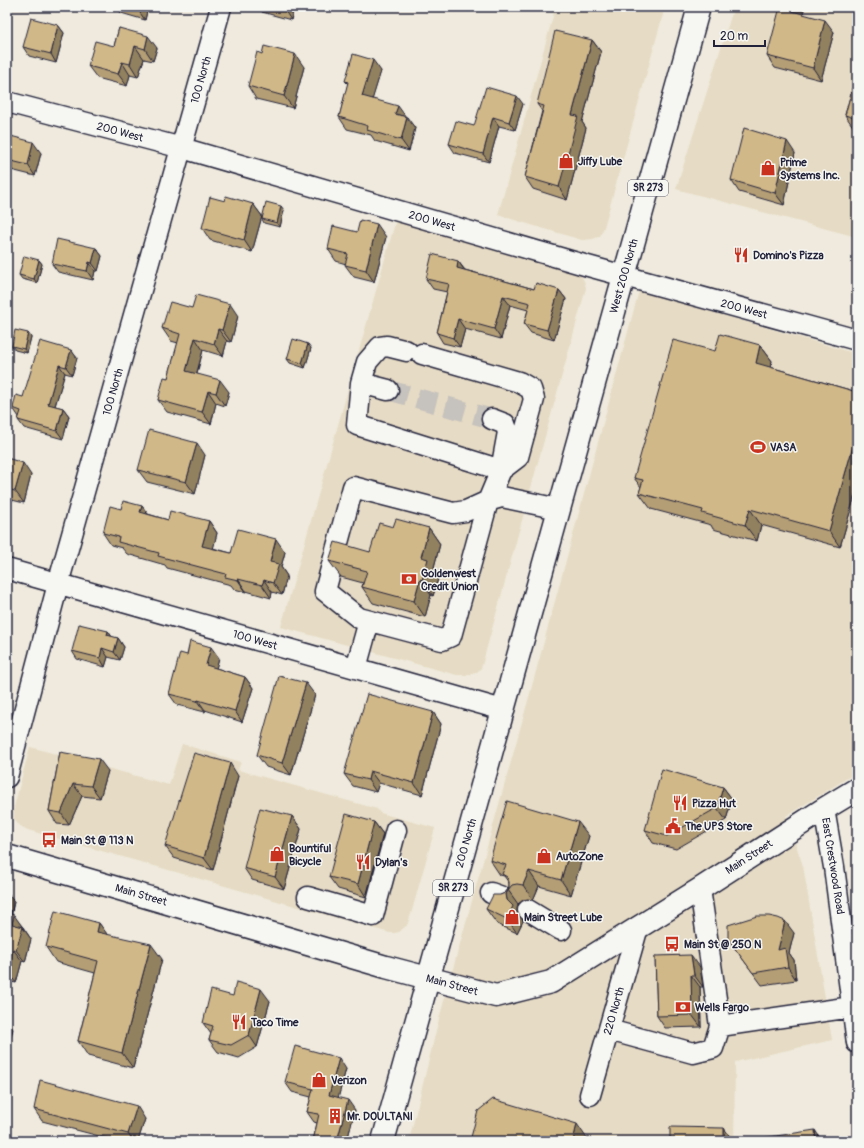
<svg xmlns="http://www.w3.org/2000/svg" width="864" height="1148" font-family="Pangolin,sans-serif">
<rect width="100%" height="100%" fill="#efeadd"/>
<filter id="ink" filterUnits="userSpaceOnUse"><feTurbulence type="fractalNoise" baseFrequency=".025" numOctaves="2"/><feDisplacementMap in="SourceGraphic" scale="8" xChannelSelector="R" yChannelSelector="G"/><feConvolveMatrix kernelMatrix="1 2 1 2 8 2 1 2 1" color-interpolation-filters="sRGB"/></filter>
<g filter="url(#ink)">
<path fill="#e6dbc4" d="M533 7H665L604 227 600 236 593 239 582 240 498 215 554 13Z
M734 7H833L843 10 844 7H857V237L676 189Z
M396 220 580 274 584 281 586 288 482 665 481 668 477 672 470 675H457L281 627Z
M639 291 857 354V772L786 816 803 866 832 1040 735 1062 734 1141H409L439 1019 531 690Z
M182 744 241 762 238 770 377 809 380 813 435 828 411 914 407 925 399 932 394 933H390L28 830 22 827 17 823 14 818V807L30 747 169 785Z"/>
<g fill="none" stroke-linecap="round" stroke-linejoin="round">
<path stroke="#c6c2bd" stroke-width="20" stroke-dasharray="20 10" stroke-linecap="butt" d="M388 390 492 419"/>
<g stroke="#22223b" stroke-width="23">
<path id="minor" d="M7 102 182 148 588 266 857 340
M407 351 387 346 380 347 367 362 361 383 357 425 501 470
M422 354 519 382 531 389 534 399 518 457 501 470
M361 383 388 390
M492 419 505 424 508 432 501 470 488 501 451 636 442 640 359 618 325 591 353 487 453 513 466 511 488 501 502 497 559 509
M7 569 503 710
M356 668 369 621
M7 777 58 584 221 7
M824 809 834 867 857 1043
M700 889 720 1026
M491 893 508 899
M308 897 373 916 396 830
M528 910 561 930
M609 1030 693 1053 713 1048 720 1026 852 1007
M590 1095 638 927"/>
</g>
<g stroke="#22223b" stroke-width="25">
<path id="major" d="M7 856 386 967 496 996 551 982 700 889 824 809 857 789
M383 1141 699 7"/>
</g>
<use href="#minor" stroke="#f6f6f2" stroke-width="20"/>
<use href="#major" stroke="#f6f6f2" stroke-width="22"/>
</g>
<path fill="#b49e75" stroke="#22223b" d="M117 7H148L145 20 121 13Z
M259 7H294L291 20 262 12Z
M803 14 834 32 821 80 775 68 767 56Z
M58 25 64 33 56 63 29 56 23 47Z
M119 28 157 48 153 61 144 59 138 77 130 75 127 86 97 78 88 66 114 46Z
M592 40 601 52 582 122 586 128 567 200 533 189 525 177 542 111 537 104Z
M304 67 293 108 256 99 248 86Z
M381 71 372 99 405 116 415 128 409 151 375 141 371 135 347 129 339 117 348 84 345 81Z
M857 71V132L856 131 845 115Z
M523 104 515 130 499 126 489 162 455 153 449 144 474 126Z
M7 135 41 153 35 176 7 169Z
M795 153 784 205 739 192 731 180Z
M225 201 253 204 262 216 252 252 210 240 202 228Z
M284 210 280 227 264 223 262 219Z
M357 232 386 237 374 282 354 277 345 265 346 264 336 261 328 249Z
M96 248 102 256 98 271H95L93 280 58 272 52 264Z
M39 260 42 264 37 283 22 279 19 275Z
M458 261 465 270 534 289 559 290 566 299 554 340 531 333 524 324 528 310 510 305 501 339 465 329 460 347 443 343 437 333 447 292 433 289 426 279Z
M192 308 238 316 231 342 227 341 223 356 203 350 197 374 229 392 225 406 216 403 211 424 167 412 158 400 168 378 178 343 171 341 162 328Z
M31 337 27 353 15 350 12 346Z
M760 345 772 361 770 367 857 392V488L840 547 761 525 757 541 713 529 711 525 651 509 639 493 641 487 634 478 715 351Z
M311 348 305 368 290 363 287 359Z
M71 350 77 358 72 375 65 373 55 406 63 408 69 416 63 439 24 428 18 420 19 417 13 408 23 397Z
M205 455 195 494 147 482 138 470Z
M7 456 9 459 31 475 24 503 12 500 10 506 7 505Z
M142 506 148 514 168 520 209 521 217 533 213 548 231 553 285 552 281 567 287 576 282 595 272 592 271 598 246 591V592L234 589 231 585 167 568 165 565 127 554 122 548 111 545 103 533 121 509Z
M393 527 429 528 440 544 434 567 439 575 433 596 431 595 425 617 373 603 362 587 363 583 341 577 329 561 370 552Z
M108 631 112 637 118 638 124 647 120 660 108 657 105 667 77 659 72 651Z
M187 655 219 658 216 668 245 677 253 688 242 722 205 710V712L177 705 169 694Z
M315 695 291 775 266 767 257 755Z
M433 712 441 724 422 795 379 783 376 792 353 786 344 774Z
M60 752 108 771 100 798 82 796 69 825 57 824 49 811Z
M238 776 213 870 174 858 165 846Z
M723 787 732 799 726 820 676 849 653 843 645 830Z
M292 816 301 829 284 889 252 880 244 868Z
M374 822 383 834 366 897 338 889 329 877Z
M589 836 571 895 539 886 533 900 528 899 523 900 518 904 517 909V912L523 921 517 933 497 924 486 909 500 895 505 893 509 888V883L504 876 500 875 490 860Z
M7 892 14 902 11 914 23 927 31 939 25 962 22 961 16 983 7 981Z
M99 923 107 935 162 959 133 1068 88 1056 78 1041 95 973 56 962 46 947Z
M794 933 789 953 794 960 796 980 762 985 728 939Z
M655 956 700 967 703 987H700L701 1027 665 1028 657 1016Z
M233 996 270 1001 257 1047 239 1058 218 1052 209 1040 211 1034 203 1023Z
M346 1069 338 1098 355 1110 347 1141H313L317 1123 314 1122 307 1112 311 1097 292 1092 285 1082Z
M34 1109 145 1119 138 1141H118L42 1121Z"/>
<path fill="#92815f" stroke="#22223b" d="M136 7H148L145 20Z
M286 7H294L291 20 285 11Z
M793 7H805L800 23 792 11Z
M825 20 834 32 821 80 813 68Z
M58 25 64 33 56 63 51 54Z
M148 36 157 48 153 61 145 49Z
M592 40 601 52 582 122 586 128 567 200 559 187 572 115Z
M135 46 144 59 138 77 130 64Z
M295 54 304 67 293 108 284 96Z
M373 60 381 71 370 107 362 96Z
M122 62 130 75 127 86 118 74Z
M517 96 523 104 515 130 509 122Z
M398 106 406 117 395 114Z
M407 117 415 128 409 151 401 140Z
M493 117 499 126 489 162 483 154Z
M787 141 795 153 784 205 775 193Z
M33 142 41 153 35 176 28 165Z
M253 204 262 216 252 252 244 240Z
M281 206 284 210 280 227 277 223Z
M377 224 386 237 374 282 366 270Z
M96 248 102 256 98 271 92 263Z
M39 260 42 264 37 283 34 279Z
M458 261 465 271 457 268Z
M89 262 95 271 93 280 87 271Z
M559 290 566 299 554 340 547 330Z
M503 296 510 305 501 339 494 329Z
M230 304 238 316 231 342 222 330Z
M458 319 465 329 460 347 453 338Z
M218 329 227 341 223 356 214 344Z
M28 333 31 337 27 353 24 349Z
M195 338 203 350 194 383 186 371Z
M308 344 311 348 305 368 302 363Z
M760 345 772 361 767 379 756 363Z
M71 350 77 358 72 375 66 367Z
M59 365 65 373 53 412 48 404Z
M220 380 229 392 225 406 216 393Z
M208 391 216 403 211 424 202 412Z
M63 408 69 416 63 439 57 431Z
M857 432V488L840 547 829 531Z
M197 443 205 455 195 494 186 482Z
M23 463 31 475 24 503 15 491Z
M7 493 12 500 10 506 7 501Z
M142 506 151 519 140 512Z
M750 509 761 525 757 541 745 525Z
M209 521 217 533 211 558 202 546Z
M429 528 440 544 434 567 439 575 433 596 422 580 421 557Z
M276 539 285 552 281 567 287 576 282 595 273 583 270 562Z
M238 579 246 591V592L238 580Z
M420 579 431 595 425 617 414 601Z
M264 580 272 592 271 598 262 585Z
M108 631 114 640 107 635Z
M118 638 124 647 120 660 114 652Z
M211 647 219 658 214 676 206 665Z
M102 648 108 657 105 667 100 658Z
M245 677 253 688 242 722 235 711Z
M306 683 315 695 291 775 282 763Z
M198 700 205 710V712L197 701Z
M433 712 441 724 422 795 414 783Z
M99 759 108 771 100 798 91 786Z
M230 763 238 776 213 870 204 858Z
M370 771 379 783 376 792 368 780Z
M73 784 82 796 69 825 61 813Z
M723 787 732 799 726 820 717 808Z
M292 816 301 829 284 889 275 877Z
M374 822 383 834 366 897 358 884Z
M578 822 589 836 571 895 561 880Z
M529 871 539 886 533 900 523 885Z
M508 890 518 904 517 909V912L523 921 517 933 507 919V900L506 894Z
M7 892 14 902 9 923 7 920Z
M14 915 31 939 25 962 16 950 12 924Z
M785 921 794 933 789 953 794 960 796 980 788 967 778 950Z
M99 923 110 938 97 932Z
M151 944 162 959 133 1068 122 1053Z
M13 949 22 961 16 983 7 971Z
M691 955 700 967 703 987 694 975Z
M691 975 700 987 701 1027 692 1015Z
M261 989 270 1001 257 1047 249 1035Z
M7 1021 13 1029 7 1052Z
M339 1058 346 1069 336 1106 329 1095Z
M348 1100 355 1110 347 1141H337Z
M137 1106 145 1119 138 1141H133L128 1134Z
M577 1124 588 1140V1141H573Z
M724 1128 733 1141H724Z
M815 1130 822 1141H816Z"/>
<path fill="#d1b888" stroke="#22223b" d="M270 7H286L285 11Z
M780 7H793L792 11 825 20 813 68 767 56Z
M31 18 58 25 51 54 23 47Z
M119 28 148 36 145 49 135 46 130 64 122 62 118 74 88 66 95 41 114 46Z
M555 31 592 40 572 115 578 116 559 187 525 177 544 106 537 104Z
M264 46 295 54 284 96 248 86 257 52 262 54Z
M353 54 373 60 362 96 398 106 395 114 407 117 401 140 367 130 368 126 339 117 348 82 345 81Z
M857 71V119L845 115Z
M486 87 517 96 509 122 493 117 483 154 449 144 456 121 474 126Z
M744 128 787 141 775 193 731 180Z
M7 135 33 142 28 165 7 160Z
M226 196 253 204 244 240 202 228 210 197 225 201Z
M266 202 281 206 277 223 262 219Z
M360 220 377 224 366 270 345 265 348 254 328 249 333 226 357 232Z
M57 239 96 248 92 263 89 262 87 271 52 264Z
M432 254 458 261 457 268 534 289 536 283 559 290 547 330 524 324 530 303 503 296 494 329 458 319 453 338 437 333 449 284 426 279Z
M24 256 39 260 34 279 19 275Z
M196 295 230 304 222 330 218 329 214 344 195 338 186 371 220 380 216 393 208 391 202 412 158 400 164 377 168 378 180 334 162 328 170 302 192 308Z
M15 330 28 333 24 349 12 346Z
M720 334 760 345 756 363 857 392V432L829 531 750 509 745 525 702 513 703 510 639 493 643 480 634 478 673 340 715 351Z
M293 339 308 344 302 363 287 359Z
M40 341 71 350 66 367 59 365 48 404 63 408 57 431 18 420 21 411 13 408 16 395 23 397Z
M149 430 197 443 186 482 138 470Z
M7 458 23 463 15 491 7 489Z
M123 501 142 506 140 512 168 520 170 511 209 521 202 546 231 553 238 529 276 539 270 562 279 564 273 583 264 580 262 585 238 579V580L225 577 226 574 158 556 159 553 118 542 119 537 103 533 110 506 121 509Z
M396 519 429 528 421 557 428 559 422 580 420 579 414 601 362 587 367 571 329 561 335 542 370 552 379 523 393 527Z
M79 624 108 631 107 635 118 638 114 652 102 648 100 658 72 651Z
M190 641 211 647 206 665 245 677 235 711 198 700 197 701 169 694 180 653 187 655Z
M279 676 306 683 282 763 257 755Z
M367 694 433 712 414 783 370 771 368 780 344 774Z
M60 752 99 759 91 786 73 784 61 813 49 811Z
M194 753 230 763 204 858 165 846Z
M662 769 723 787 717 808 667 836 645 830Z
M507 801 578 822 561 880 529 871 523 885 517 884 512 885 508 890 506 894 507 900 513 906 507 919 486 909 493 895H500L505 893 509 888V882L507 877 502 874 506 865 490 860Z
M260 808 292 816 275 877 244 868Z
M346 814 374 822 358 884 329 877Z
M55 911 99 923 97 932 151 944 122 1053 78 1041 98 961 46 947Z
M7 913 14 915 12 924 23 927 16 950 13 949 7 971Z
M757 916H769L778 918 785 921 778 950 785 948 788 967 753 973 728 939V925Z
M691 955 694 975H691L692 1015 657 1016 655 956Z
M236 982 261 989 249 1035 231 1045 209 1040 213 1026 203 1023 211 990 233 996Z
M295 1046 339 1058 329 1095 348 1100 337 1141H313L319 1114 307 1112 313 1089 285 1082Z
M40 1080 137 1106 128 1134 34 1109Z
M493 1099 577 1124 573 1141H470L478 1111Z
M670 1127 724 1128V1141H670Z
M815 1130 816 1141H750V1140Z"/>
</g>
<defs>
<g id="shop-bare" transform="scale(1.2)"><path d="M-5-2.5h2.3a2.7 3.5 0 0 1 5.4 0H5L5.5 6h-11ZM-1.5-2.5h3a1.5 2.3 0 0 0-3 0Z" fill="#c8321e" stroke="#f6f6f2" stroke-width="2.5" paint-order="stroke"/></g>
<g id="restaurant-bare" transform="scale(1.2)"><path d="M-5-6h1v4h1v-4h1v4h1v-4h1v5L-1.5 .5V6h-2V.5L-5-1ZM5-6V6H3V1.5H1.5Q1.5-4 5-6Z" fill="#c8321e" stroke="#f6f6f2" stroke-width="2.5" paint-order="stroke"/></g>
<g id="stadium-bare" transform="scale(1.2)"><path d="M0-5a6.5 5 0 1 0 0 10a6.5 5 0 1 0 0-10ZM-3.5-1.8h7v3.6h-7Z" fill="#c8321e" stroke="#f6f6f2" stroke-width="2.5" paint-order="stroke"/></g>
<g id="bank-bare" transform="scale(1.2)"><path d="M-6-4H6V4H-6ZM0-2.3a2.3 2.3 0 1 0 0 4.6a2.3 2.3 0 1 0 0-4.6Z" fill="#c8321e" stroke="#f6f6f2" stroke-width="2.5" paint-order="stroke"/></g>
<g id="civic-bare" transform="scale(1.2)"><path d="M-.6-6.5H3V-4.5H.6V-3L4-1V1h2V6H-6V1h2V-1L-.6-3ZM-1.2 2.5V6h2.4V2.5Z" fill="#c8321e" stroke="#f6f6f2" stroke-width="2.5" paint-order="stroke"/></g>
<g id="bus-bare" transform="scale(1.2)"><path d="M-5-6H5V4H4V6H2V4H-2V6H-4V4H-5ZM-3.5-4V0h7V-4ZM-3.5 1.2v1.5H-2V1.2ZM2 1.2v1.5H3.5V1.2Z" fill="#c8321e" stroke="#f6f6f2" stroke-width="2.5" paint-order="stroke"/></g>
<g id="building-bare" transform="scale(1.2)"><path d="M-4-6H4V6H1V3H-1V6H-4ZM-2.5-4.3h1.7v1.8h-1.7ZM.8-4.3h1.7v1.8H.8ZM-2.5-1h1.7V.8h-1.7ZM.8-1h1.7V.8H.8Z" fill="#c8321e" stroke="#f6f6f2" stroke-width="2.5" paint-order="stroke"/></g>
</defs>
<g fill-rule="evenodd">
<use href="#shop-bare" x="566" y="161"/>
<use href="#shop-bare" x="768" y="168"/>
<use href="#restaurant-bare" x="741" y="255"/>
<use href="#stadium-bare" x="758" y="447"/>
<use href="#bank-bare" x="409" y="579"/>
<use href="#restaurant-bare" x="680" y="803"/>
<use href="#civic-bare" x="673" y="826"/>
<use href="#bus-bare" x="49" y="840"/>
<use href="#shop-bare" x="277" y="854"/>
<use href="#shop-bare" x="544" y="856"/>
<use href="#restaurant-bare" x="363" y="862"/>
<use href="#shop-bare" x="512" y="917"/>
<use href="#bus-bare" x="672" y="944"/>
<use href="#bank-bare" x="683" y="1007"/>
<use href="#restaurant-bare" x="239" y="1022"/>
<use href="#shop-bare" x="319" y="1080"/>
<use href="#building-bare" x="335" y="1116"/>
</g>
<g text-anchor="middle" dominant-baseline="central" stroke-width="3" stroke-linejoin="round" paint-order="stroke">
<g fill="#f6f6f2" stroke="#626272" stroke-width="1">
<rect x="628" y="180" width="40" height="16" rx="3"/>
<rect x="433" y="880" width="40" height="16" rx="3"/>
</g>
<g font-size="10" font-weight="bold" fill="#22223b">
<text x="648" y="188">SR 273</text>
<text x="453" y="888">SR 273</text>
</g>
<g font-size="11" fill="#22223b" stroke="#f6f6f2">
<text transform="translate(201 80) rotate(-74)">100 North</text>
<text transform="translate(120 132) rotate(15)">200 West</text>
<text transform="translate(432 221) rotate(16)">200 West</text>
<text transform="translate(624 276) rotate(-74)">West 200 North</text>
<text transform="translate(744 309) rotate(15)">200 West</text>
<text transform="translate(113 392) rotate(-74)">100 North</text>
<text transform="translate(255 640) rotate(16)">100 West</text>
<text transform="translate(466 843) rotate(-74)">200 North</text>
<text transform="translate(749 857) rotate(-33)">Main Street</text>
<text transform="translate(833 866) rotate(81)">East Crestwood Road</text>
<text transform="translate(141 895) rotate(16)">Main Street</text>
<text transform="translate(452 985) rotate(15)">Main Street</text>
<text transform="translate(614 1011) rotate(-74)">220 North</text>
</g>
<g font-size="11" font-weight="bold" fill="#22223b" stroke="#f6f6f2" text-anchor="start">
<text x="578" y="161">Jiffy Lube</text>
<text x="780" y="162">Prime<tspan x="780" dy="13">Systems Inc.</tspan></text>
<text x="753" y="255">Domino's Pizza</text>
<text x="770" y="447">VASA</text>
<text x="421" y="573">Goldenwest<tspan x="421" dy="13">Credit Union</tspan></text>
<text x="692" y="803">Pizza Hut</text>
<text x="685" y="826">The UPS Store</text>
<text x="61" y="840">Main St @ 113 N</text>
<text x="289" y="848">Bountiful<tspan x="289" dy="13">Bicycle</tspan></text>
<text x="556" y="856">AutoZone</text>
<text x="375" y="862">Dylan's</text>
<text x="524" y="917">Main Street Lube</text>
<text x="684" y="944">Main St @ 250 N</text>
<text x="695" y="1007">Wells Fargo</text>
<text x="251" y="1022">Taco Time</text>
<text x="331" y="1080">Verizon</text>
<text x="347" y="1116">Mr. DOULTANI</text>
</g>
</g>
<rect width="864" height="1148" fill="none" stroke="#f6f6f2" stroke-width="24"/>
<rect x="12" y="12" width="840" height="1124" fill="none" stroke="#22223b" stroke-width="1.5" filter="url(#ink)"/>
<path d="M714 40v6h51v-6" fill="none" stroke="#22223b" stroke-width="2"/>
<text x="720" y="40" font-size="12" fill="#22223b" stroke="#f6f6f2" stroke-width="3" paint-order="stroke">20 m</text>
</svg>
